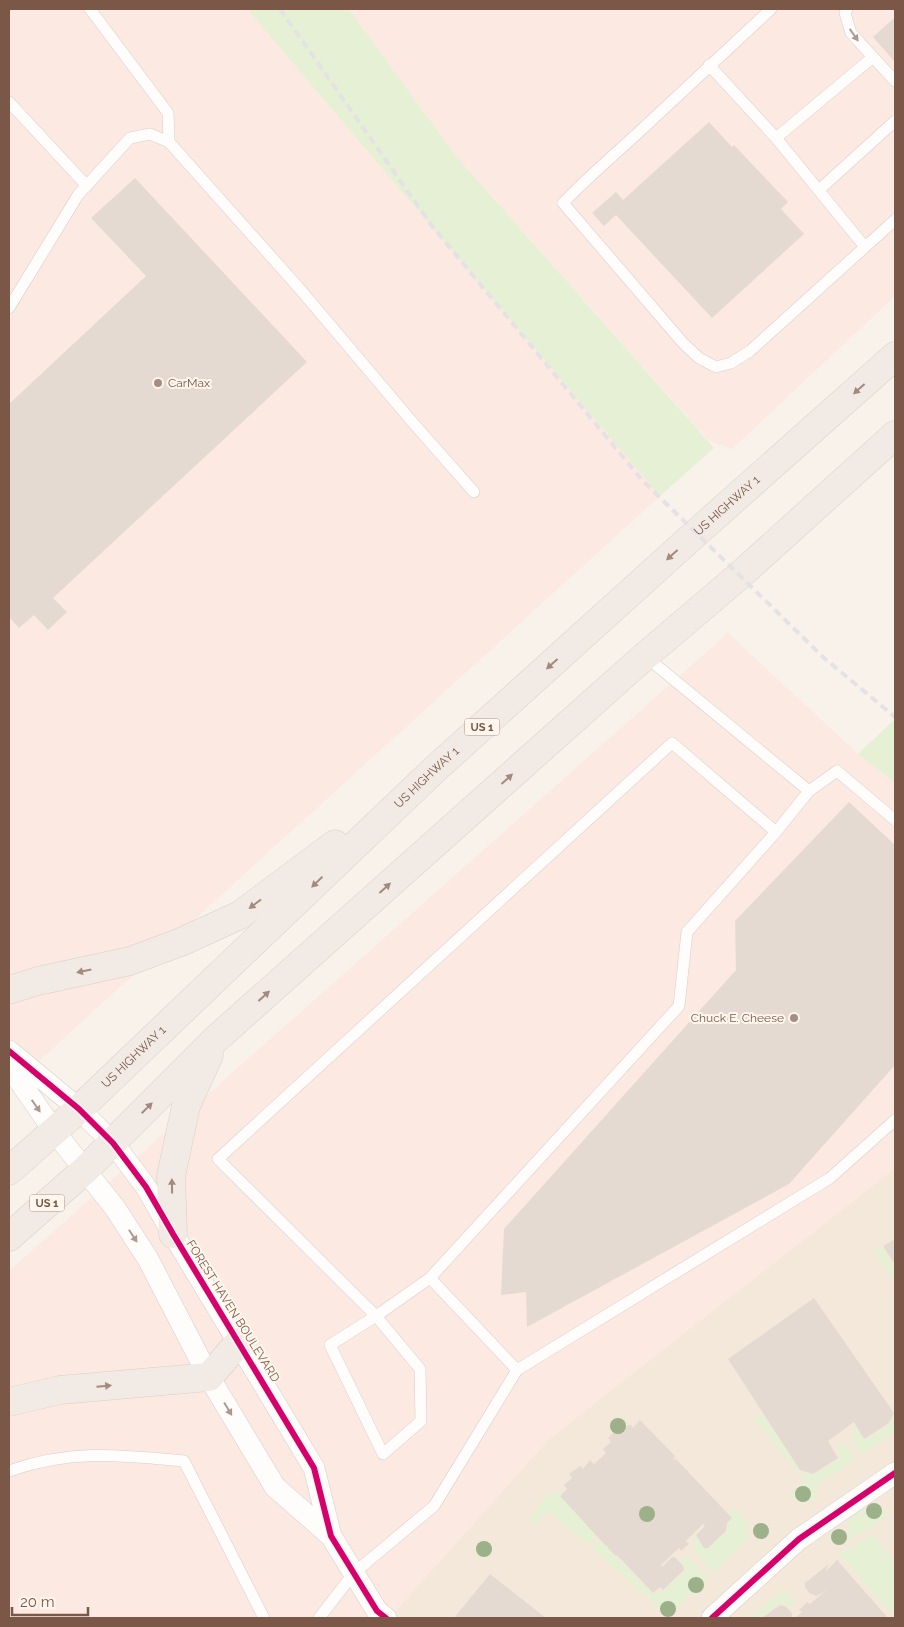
<svg xmlns="http://www.w3.org/2000/svg" width="904" height="1627" font-family="Raleway,sans-serif">
<rect width="100%" height="100%" fill="#f8f2eb"/>
<path fill="#f4e8da" d="M895 1168V1618H389L549 1439Z"/>
<path fill="#fce9e1" d="M9 9H247L660 496 9 1088Z
M349 9H895V296L732 449 708 440 455 155Z
M728 633 858 754 895 783V1168L549 1439 389 1618H9V1271Z"/>
<path fill="#e5f0d4" d="M247 9H349L455 155 714 448 660 496Z
M895 719V783L858 754Z
M881 1245 895 1271V1283L874 1252Z
M895 1413V1432L861 1455 850 1438 855 1434 851 1426 854 1424 864 1440 890 1424Z
M763 1414 804 1476 811 1471 815 1474 839 1459 838 1445 843 1442 853 1455 852 1457 855 1461 817 1485V1497C806 1504 798 1504 788 1495L805 1481 754 1419Z
M555 1489 562 1495 596 1535 587 1545 548 1511 536 1523H531L529 1520 548 1492 554 1497Z
M866 1508 884 1512 887 1516 870 1528 848 1540 850 1518Z
M736 1509 750 1526 746 1532 748 1540 713 1573 693 1550 697 1545 692 1539 696 1535V1539L704 1547 723 1535 730 1527 727 1525 732 1518 728 1513Z
M874 1534 895 1564V1609L891 1613 838 1554Z
M601 1539 651 1593 662 1592 686 1570 680 1560 686 1555 709 1576 668 1616 591 1548Z
M784 1589 795 1603 792 1606 780 1603 761 1618H748Z"/>
<path fill="#e5dad2" d="M895 17V62L873 37Z
M709 122 732 147 734 145 788 202 781 209 804 234 712 318 616 215 604 226 592 213 616 192 623 200Z
M135 178 307 362 53 598 67 612 48 630 34 615 19 628 9 617V404L146 276 91 218Z
M849 802 895 845V1065L789 1184 527 1327 526 1292 501 1295 504 1229 736 970 735 921Z
M895 1239V1264L883 1246Z
M814 1298 894 1413 889 1423 864 1439 854 1422 828 1441 838 1458 813 1474 800 1470 728 1359Z
M640 1420 675 1456 673 1460 676 1459 732 1518 727 1523 726 1531 708 1548H704L696 1535 705 1526 703 1524 686 1541 689 1544 681 1551 679 1548 661 1565 662 1567 672 1557 676 1558 683 1566 684 1570 663 1590 660 1587 653 1593 617 1555 616 1556 607 1547 609 1546H606L560 1496 567 1489 564 1485 572 1478 569 1474 580 1466 583 1469 590 1460 594 1464 606 1453 603 1449 611 1442 608 1438 613 1433 619 1428 621 1432 628 1425H631L633 1428Z
M837 1560 888 1618H795L802 1612 799 1610 807 1602 810 1604 827 1589 817 1596 809 1593 805 1587V1583L829 1564 825 1572Z
M490 1574 546 1618H454Z
M780 1605 786 1607 792 1613V1618H762Z"/>
<g fill="none" stroke-linecap="round" stroke-linejoin="round">
<g stroke="#d7cec8" stroke-width="12">
<path id="service" d="M90 9 168 113 169 142
M847 9 845 13 851 33 895 81
M709 65 776 138 865 247 750 351 731 363 716 367 699 358 683 343 563 203C587 178 613 156 639 132 683 91 727 50 771 9
M9 102 87 186
M776 138 873 57
M819 190 895 121
M865 247 895 220
M9 308 78 195 130 138 150 134 169 142 299 288 414 424 474 492
M809 791 837 771 895 820
M430 1278 679 1006 687 932 776 832
M376 1316 420 1369 421 1421 383 1454 330 1345Z
M517 1370 830 1178 895 1120
M9 1471C72 1449 119 1455 184 1461L264 1618
M319 1618 354 1573 434 1506 517 1370 430 1278 376 1316 218 1159 672 743 776 832 809 791 645 656"/>
</g>
<g stroke="#d7cec8" stroke-width="22">
<path id="minor" d="M9 1051 79 1109 113 1143 146 1187 173 1234 314 1468 331 1536 377 1611 386 1618
M9 1066 54 1131 115 1208 148 1259 209 1377 275 1487 331 1536
M712 1618 799 1539 895 1473"/>
</g>
<g stroke="#dacfc8" stroke-width="29">
<g id="trunk">
<path d="M9 990 38 981 130 961 181 942 240 915 335 844"/>
<path id="s1" d="M9 1171 79 1109 434 770 695 534 895 356"/>
<path d="M173 1234 171 1176 186 1106 209 1055"/>
<path d="M9 1237 85 1170 216 1039 645 656 739 576 895 435"/>
<path d="M9 1402 60 1390 209 1377 239 1342"/>
</g>
</g>
<use href="#service" stroke="#fefdfc" stroke-width="11"/>
<use href="#minor" stroke="#fefdfc" stroke-width="21"/>
<use href="#trunk" stroke="#f2eae4" stroke-width="28"/>
<path stroke="#e4e2e5" stroke-width="4" stroke-dasharray="8 5" stroke-linecap="butt" d="M280 9 432 226 642 480 823 657 895 717"/>
<g stroke="#fff7ed" stroke-width="9">
<path id="cycleway" d="M9 1051 79 1109 113 1143 146 1187 173 1234 314 1468 331 1536 377 1611 386 1618
M712 1618 799 1539 895 1473"/>
</g>
<use href="#cycleway" stroke="#d6006c" stroke-width="6"/>
</g>
<g fill="#9cb18a">
<circle cx="618" cy="1426" r="8"/>
<circle cx="803" cy="1494" r="8"/>
<circle cx="874" cy="1511" r="8"/>
<circle cx="647" cy="1514" r="8"/>
<circle cx="761" cy="1531" r="8"/>
<circle cx="839" cy="1537" r="8"/>
<circle cx="484" cy="1549" r="8"/>
<circle cx="696" cy="1585" r="8"/>
<circle cx="668" cy="1609" r="8"/>
</g>
<defs><path id="oneway-solid" d="M-6-.8H1V-3.2L6.5 0L1 3.2V.8H-6Z" transform="scale(1.25)"/></defs>
<g fill="#af998f">
<use href="#oneway-solid" transform="translate(854 35) rotate(55)"/>
<use href="#oneway-solid" transform="translate(36 1106) rotate(55)"/>
<use href="#oneway-solid" transform="translate(133 1236) rotate(57)"/>
<use href="#oneway-solid" transform="translate(228 1409) rotate(59)"/>
</g>
<g fill="#a48a7e">
<use href="#oneway-solid" transform="translate(859 389) rotate(138)"/>
<use href="#oneway-solid" transform="translate(672 555) rotate(138)"/>
<use href="#oneway-solid" transform="translate(552 664) rotate(138)"/>
<use href="#oneway-solid" transform="translate(507 779) rotate(-42)"/>
<use href="#oneway-solid" transform="translate(317 882) rotate(136)"/>
<use href="#oneway-solid" transform="translate(385 888) rotate(-42)"/>
<use href="#oneway-solid" transform="translate(255 904) rotate(143)"/>
<use href="#oneway-solid" transform="translate(84 971) rotate(168)"/>
<use href="#oneway-solid" transform="translate(264 996) rotate(-42)"/>
<use href="#oneway-solid" transform="translate(147 1108) rotate(-45)"/>
<use href="#oneway-solid" transform="translate(172 1186) rotate(-91)"/>
<use href="#oneway-solid" transform="translate(104 1386) rotate(-5)"/>
</g>
<g fill="#a68d80" stroke="#fff7ed" stroke-width="2">
<circle cx="158" cy="383" r="5"/>
<circle cx="794" cy="1018" r="5"/>
</g>
<g text-anchor="middle" dominant-baseline="central" stroke-width="4" stroke-linejoin="round" paint-order="stroke">
<g fill="#fff7ed" stroke="#a28779" stroke-width="1">
<rect x="464.5" y="718.5" width="35" height="17" rx="4"/>
<rect x="29.5" y="1194.5" width="35" height="17" rx="4"/>
</g>
<g font-size="11" font-weight="bold" fill="#7a5747">
<text x="482" y="727">US 1</text>
<text x="47" y="1203">US 1</text>
</g>
<g font-size="12" fill="#7a5747" stroke="#fff7ed" text-anchor="start">
<text x="168" y="383">CarMax</text>
<text x="784" y="1018" text-anchor="end">Chuck E. Cheese</text>
</g>
<g font-size="12" fill="#7a5747" stroke="#fff7ed">
<text stroke="none"><textPath href="#s1" startOffset="979">US HIGHWAY 1</textPath></text>
<text stroke="none"><textPath href="#s1" startOffset="574">US HIGHWAY 1</textPath></text>
<text stroke="none"><textPath href="#s1" startOffset="169">US HIGHWAY 1</textPath></text>
<text transform="translate(233 1311) rotate(58)">FOREST HAVEN BOULEVARD</text>
</g>
</g>
<rect width="904" height="1627" fill="none" stroke="#7a5747" stroke-width="20"/>
<path d="M12 1607v8h76v-8" fill="none" stroke="#7a5747" stroke-width="2.5"/>
<text x="20" y="1607" font-size="15" fill="#7a5747" stroke="#fff7ed" stroke-width="4" paint-order="stroke">20 m</text>
</svg>
